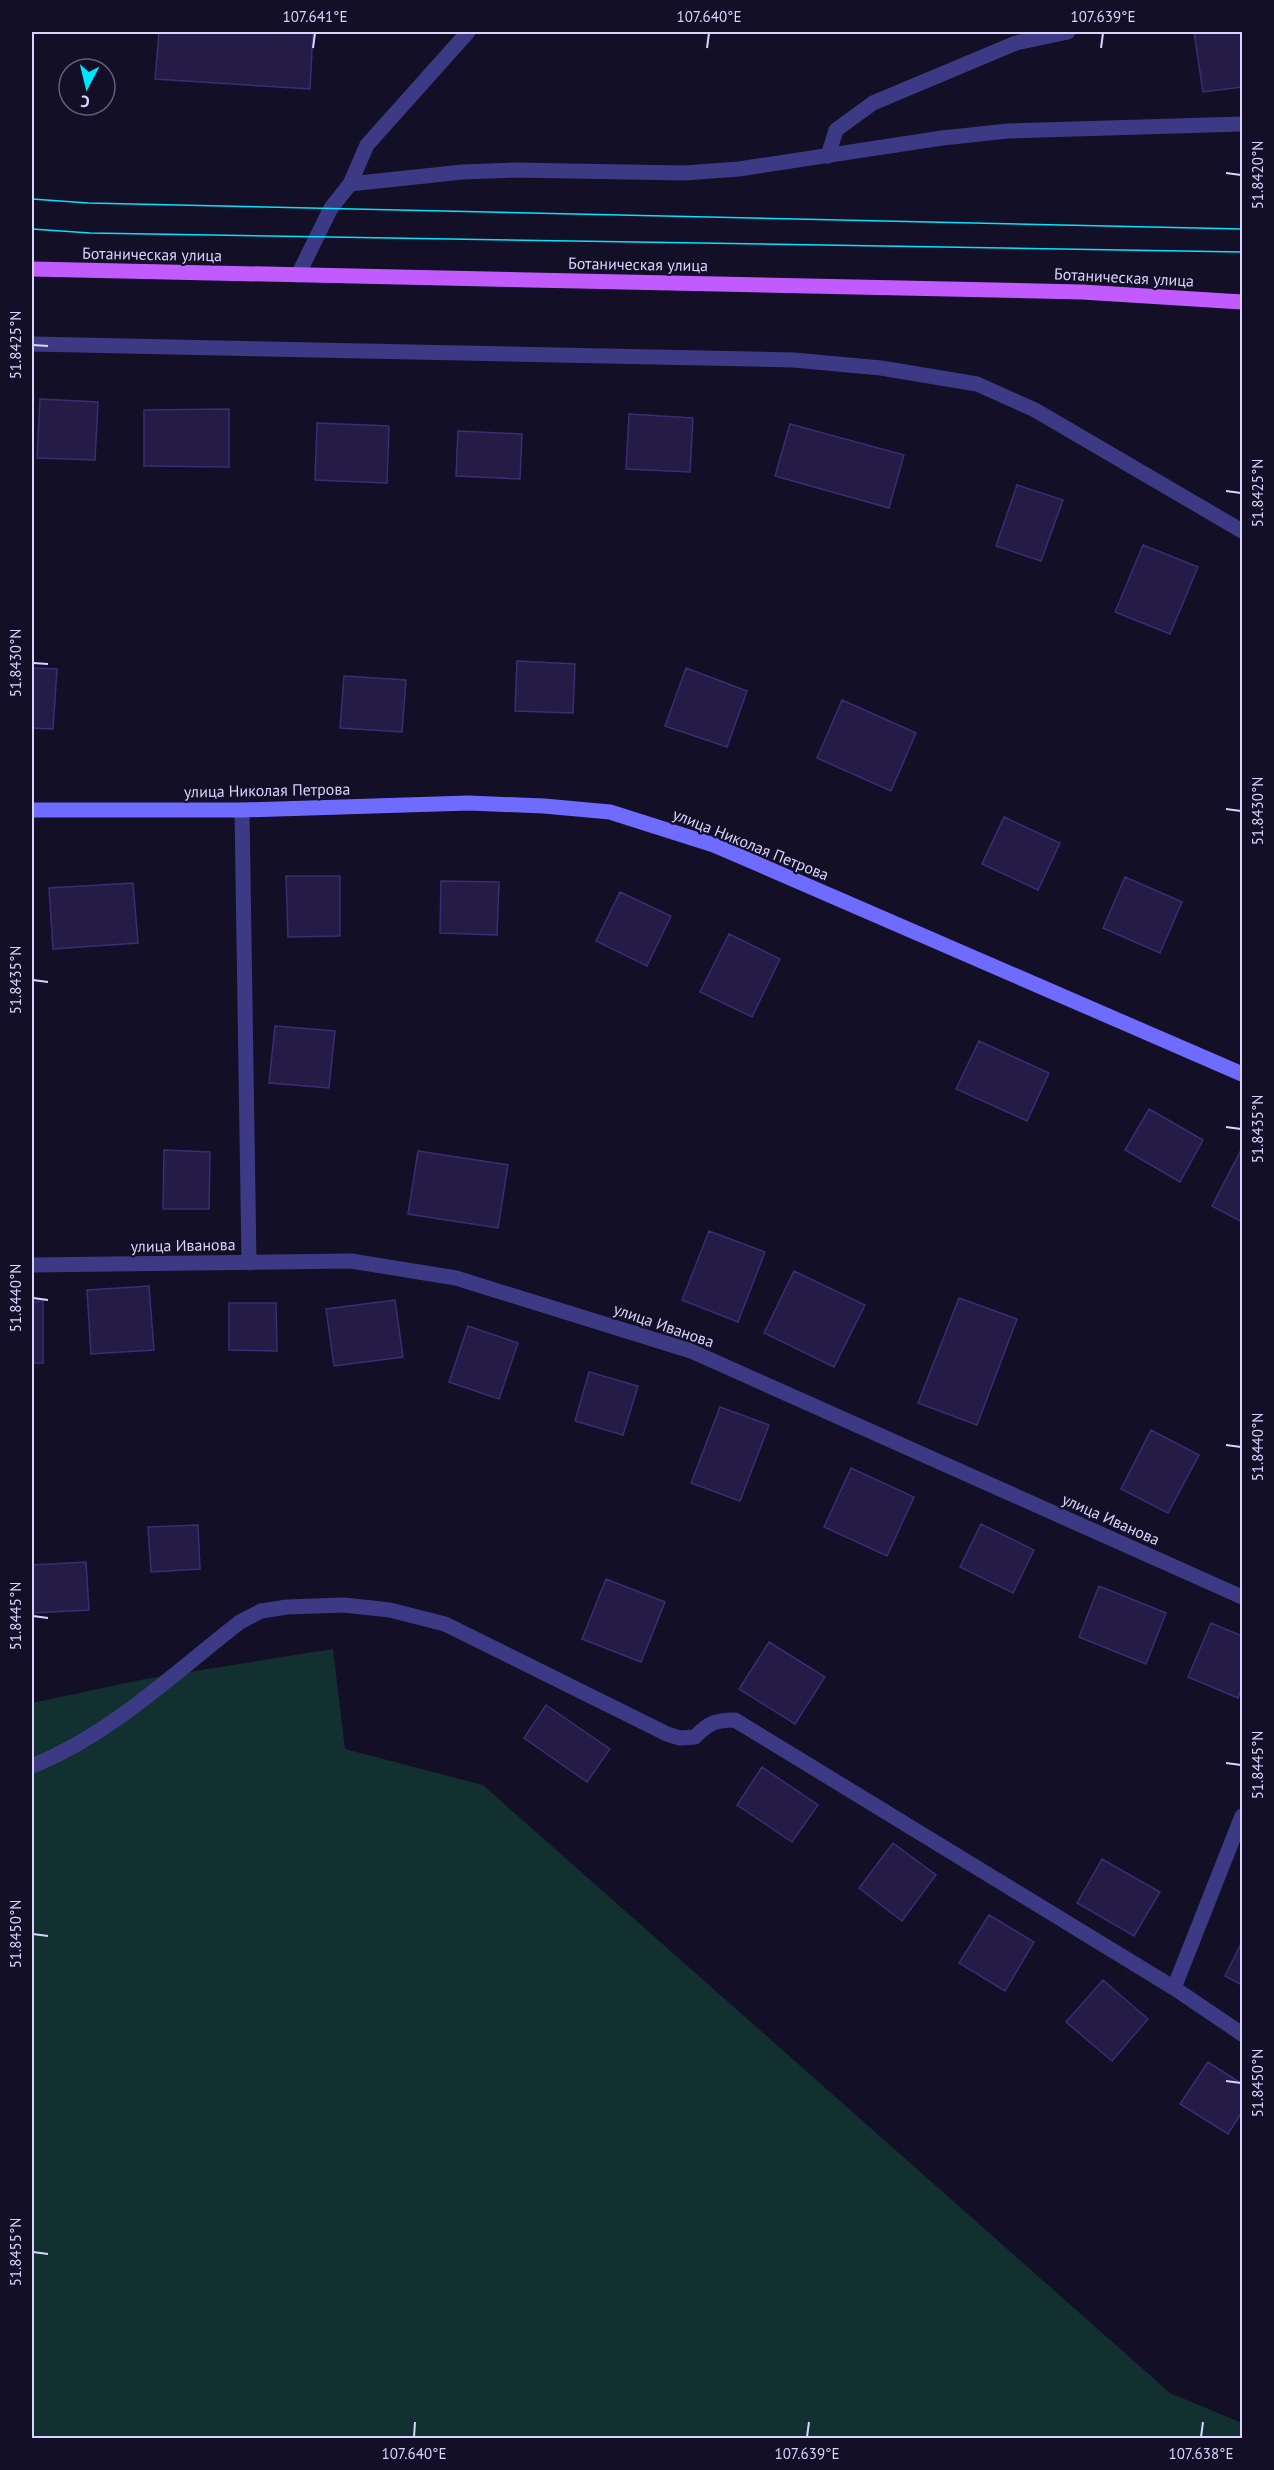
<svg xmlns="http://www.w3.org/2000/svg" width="1274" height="2470" font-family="'PT Sans',sans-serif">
<rect width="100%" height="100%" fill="#130f26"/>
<path fill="#12302f" d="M333 1649 345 1749 483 1785 1170 2393 1242 2423V2438H32V1703L145 1679Z"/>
<path fill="#241b47" stroke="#3b2d73" stroke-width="1.5" d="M159 32H313L310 89 155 79Z
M1194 32H1242V87L1203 92Z
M40 399 98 402 95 460 37 458Z
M229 409V467L144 466V410Z
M629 414 693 418 690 472 626 469Z
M317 423 389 426 387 483 315 480Z
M790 424 904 455 889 508 775 476Z
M458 431 522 434 520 479 456 476Z
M1017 485 1063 500 1041 561 996 546Z
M1143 545 1198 567 1170 634 1115 612Z
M517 661 575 664 573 713 515 711Z
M32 668 57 669 53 729 32 728Z
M686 668 747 691 727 747 665 726Z
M344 676 406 680 402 732 340 728Z
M842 700 916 733 891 791 817 758Z
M1004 817 1060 843 1038 890 982 864Z
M286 876H340V936L288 937Z
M1125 877 1182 902 1160 953 1103 928Z
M441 881 499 882 497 935 440 933Z
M133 883 138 943 53 949 49 888Z
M620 892 671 916 647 966 596 941Z
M729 934 780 959 752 1017 700 992Z
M275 1026 335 1031 329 1088 269 1083Z
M979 1041 1049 1073 1027 1121 956 1089Z
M1149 1109 1203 1140 1180 1182 1125 1150Z
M164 1150 210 1152 209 1209H163Z
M1241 1150 1242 1151V1222L1212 1206Z
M418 1151 508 1165 498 1228 408 1214Z
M709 1231 765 1252 738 1322 682 1300Z
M794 1271 865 1305 834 1367 764 1333Z
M149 1286 154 1350 91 1354 87 1290Z
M959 1298 1017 1319 977 1425 918 1403Z
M395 1300 403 1357 334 1366 326 1309Z
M43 1301V1363H32V1302Z
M229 1303H276L277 1351 229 1350Z
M468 1326 518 1343 499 1399 449 1382Z
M589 1372 638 1386 623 1435 575 1421Z
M720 1407 769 1425 740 1501 691 1483Z
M1151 1430 1199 1455 1168 1513 1121 1489Z
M851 1468 914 1497 887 1556 824 1527Z
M981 1524 1034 1550 1013 1593 960 1567Z
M198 1525 200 1569 151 1572 148 1527Z
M86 1562 89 1610 32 1613V1565Z
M606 1579 665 1602 641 1662 582 1639Z
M1099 1586 1166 1613 1146 1664 1079 1637Z
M1211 1623 1242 1636V1687L1238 1698 1188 1677Z
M769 1642 825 1677 795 1724 739 1689Z
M546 1705 610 1749 587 1782 524 1738Z
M762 1767 818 1805 792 1842 737 1805Z
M893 1843 936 1875 902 1921 859 1888Z
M1102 1859 1160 1892 1134 1936 1077 1903Z
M989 1915 1034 1942 1005 1991 959 1963Z
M1242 1942V1985L1225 1976Z
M1103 1980 1148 2019 1112 2061 1066 2022Z
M1208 2062 1242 2084V2112L1228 2134 1180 2104Z"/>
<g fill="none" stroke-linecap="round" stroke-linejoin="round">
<path stroke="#3d3a85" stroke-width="15" d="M828 156 836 130 873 103 1016 43 1068 32
M350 184 462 172 515 170 684 173 739 169 942 138 1008 131 1242 124
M298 275 331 208 350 184 367 145 468 32"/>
<path stroke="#3d3a85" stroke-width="15" d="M32 344 794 360 881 368 977 384 1035 410 1242 531
M242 810 249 1263
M32 1265 351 1261 456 1278 691 1351 1242 1597
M32 1766C110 1735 174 1673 240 1622L261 1611 287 1607 344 1605 390 1610 445 1624 667 1734 680 1738 695 1737C708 1723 716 1720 735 1720L1174 1988 1242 2034
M1174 1988 1242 1816"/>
<path stroke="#6f6bff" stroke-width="15" d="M32 810H242L469 803 544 806 610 812 714 845 1242 1074"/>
<path stroke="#c25bff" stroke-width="15" d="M32 269 1082 292 1242 302"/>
<path stroke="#00e5ff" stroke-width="1.5" d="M32 199 88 203 1242 229
M32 229 90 233 1242 252"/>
</g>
<path fill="none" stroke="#d9d4ff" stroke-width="2" d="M313 48 315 33M707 48 709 33M1101 48 1103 33M1226 173 1241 175M33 345 48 346M1226 491 1241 493M33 663 48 664M1226 809 1241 811M33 980 48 982M1226 1127 1241 1129M33 1298 48 1300M1226 1445 1241 1447M33 1616 48 1618M1226 1763 1241 1765M33 1934 48 1936M1226 2081 1241 2083M33 2252 48 2254M414 2437 415 2422M807 2437 809 2422M1201 2437 1203 2422"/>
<g text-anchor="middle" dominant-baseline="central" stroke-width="4.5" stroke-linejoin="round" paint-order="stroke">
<g font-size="16" fill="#d9d4ff" stroke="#130f26">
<text transform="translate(152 254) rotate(1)">Ботаническая улица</text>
<text transform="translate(638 264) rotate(1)">Ботаническая улица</text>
<text transform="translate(1124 277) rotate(3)">Ботаническая улица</text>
<text transform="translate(267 790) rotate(-1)">улица Николая Петрова</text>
<text transform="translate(751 844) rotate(22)">улица Николая Петрова</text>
<text transform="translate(183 1245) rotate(-1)">улица Иванова</text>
<text transform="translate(664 1325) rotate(19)">улица Иванова</text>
<text transform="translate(1111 1519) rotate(24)">улица Иванова</text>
</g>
</g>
<rect width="1274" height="2470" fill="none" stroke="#130f26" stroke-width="66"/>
<g transform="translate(87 87) rotate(187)"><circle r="28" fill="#130f26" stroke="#625e7d" stroke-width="1.5"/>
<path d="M0-4.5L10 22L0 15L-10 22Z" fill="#00e5ff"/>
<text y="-9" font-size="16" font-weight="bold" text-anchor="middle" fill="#d9d4ff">С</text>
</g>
<rect x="33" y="33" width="1208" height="2404" fill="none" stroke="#d9d4ff" stroke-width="2"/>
<g font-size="15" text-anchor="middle" fill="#d9d4ff">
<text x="315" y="22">107.641°E</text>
<text x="709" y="22">107.640°E</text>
<text x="1103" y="22">107.639°E</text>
<text transform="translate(1258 175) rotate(-90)" y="5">51.8420°N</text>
<text transform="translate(16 345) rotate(-90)" y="5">51.8425°N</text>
<text transform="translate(1258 493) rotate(-90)" y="5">51.8425°N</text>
<text transform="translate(16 663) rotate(-90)" y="5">51.8430°N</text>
<text transform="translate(1258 811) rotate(-90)" y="5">51.8430°N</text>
<text transform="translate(16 980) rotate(-90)" y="5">51.8435°N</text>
<text transform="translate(1258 1129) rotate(-90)" y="5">51.8435°N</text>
<text transform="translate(16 1298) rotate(-90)" y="5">51.8440°N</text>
<text transform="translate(1258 1447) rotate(-90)" y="5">51.8440°N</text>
<text transform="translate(16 1616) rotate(-90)" y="5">51.8445°N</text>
<text transform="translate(1258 1765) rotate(-90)" y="5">51.8445°N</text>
<text transform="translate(16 1934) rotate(-90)" y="5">51.8450°N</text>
<text transform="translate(1258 2083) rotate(-90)" y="5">51.8450°N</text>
<text transform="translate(16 2252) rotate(-90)" y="5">51.8455°N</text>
<text x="414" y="2459">107.640°E</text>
<text x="807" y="2459">107.639°E</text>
<text x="1201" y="2459">107.638°E</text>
</g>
</svg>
